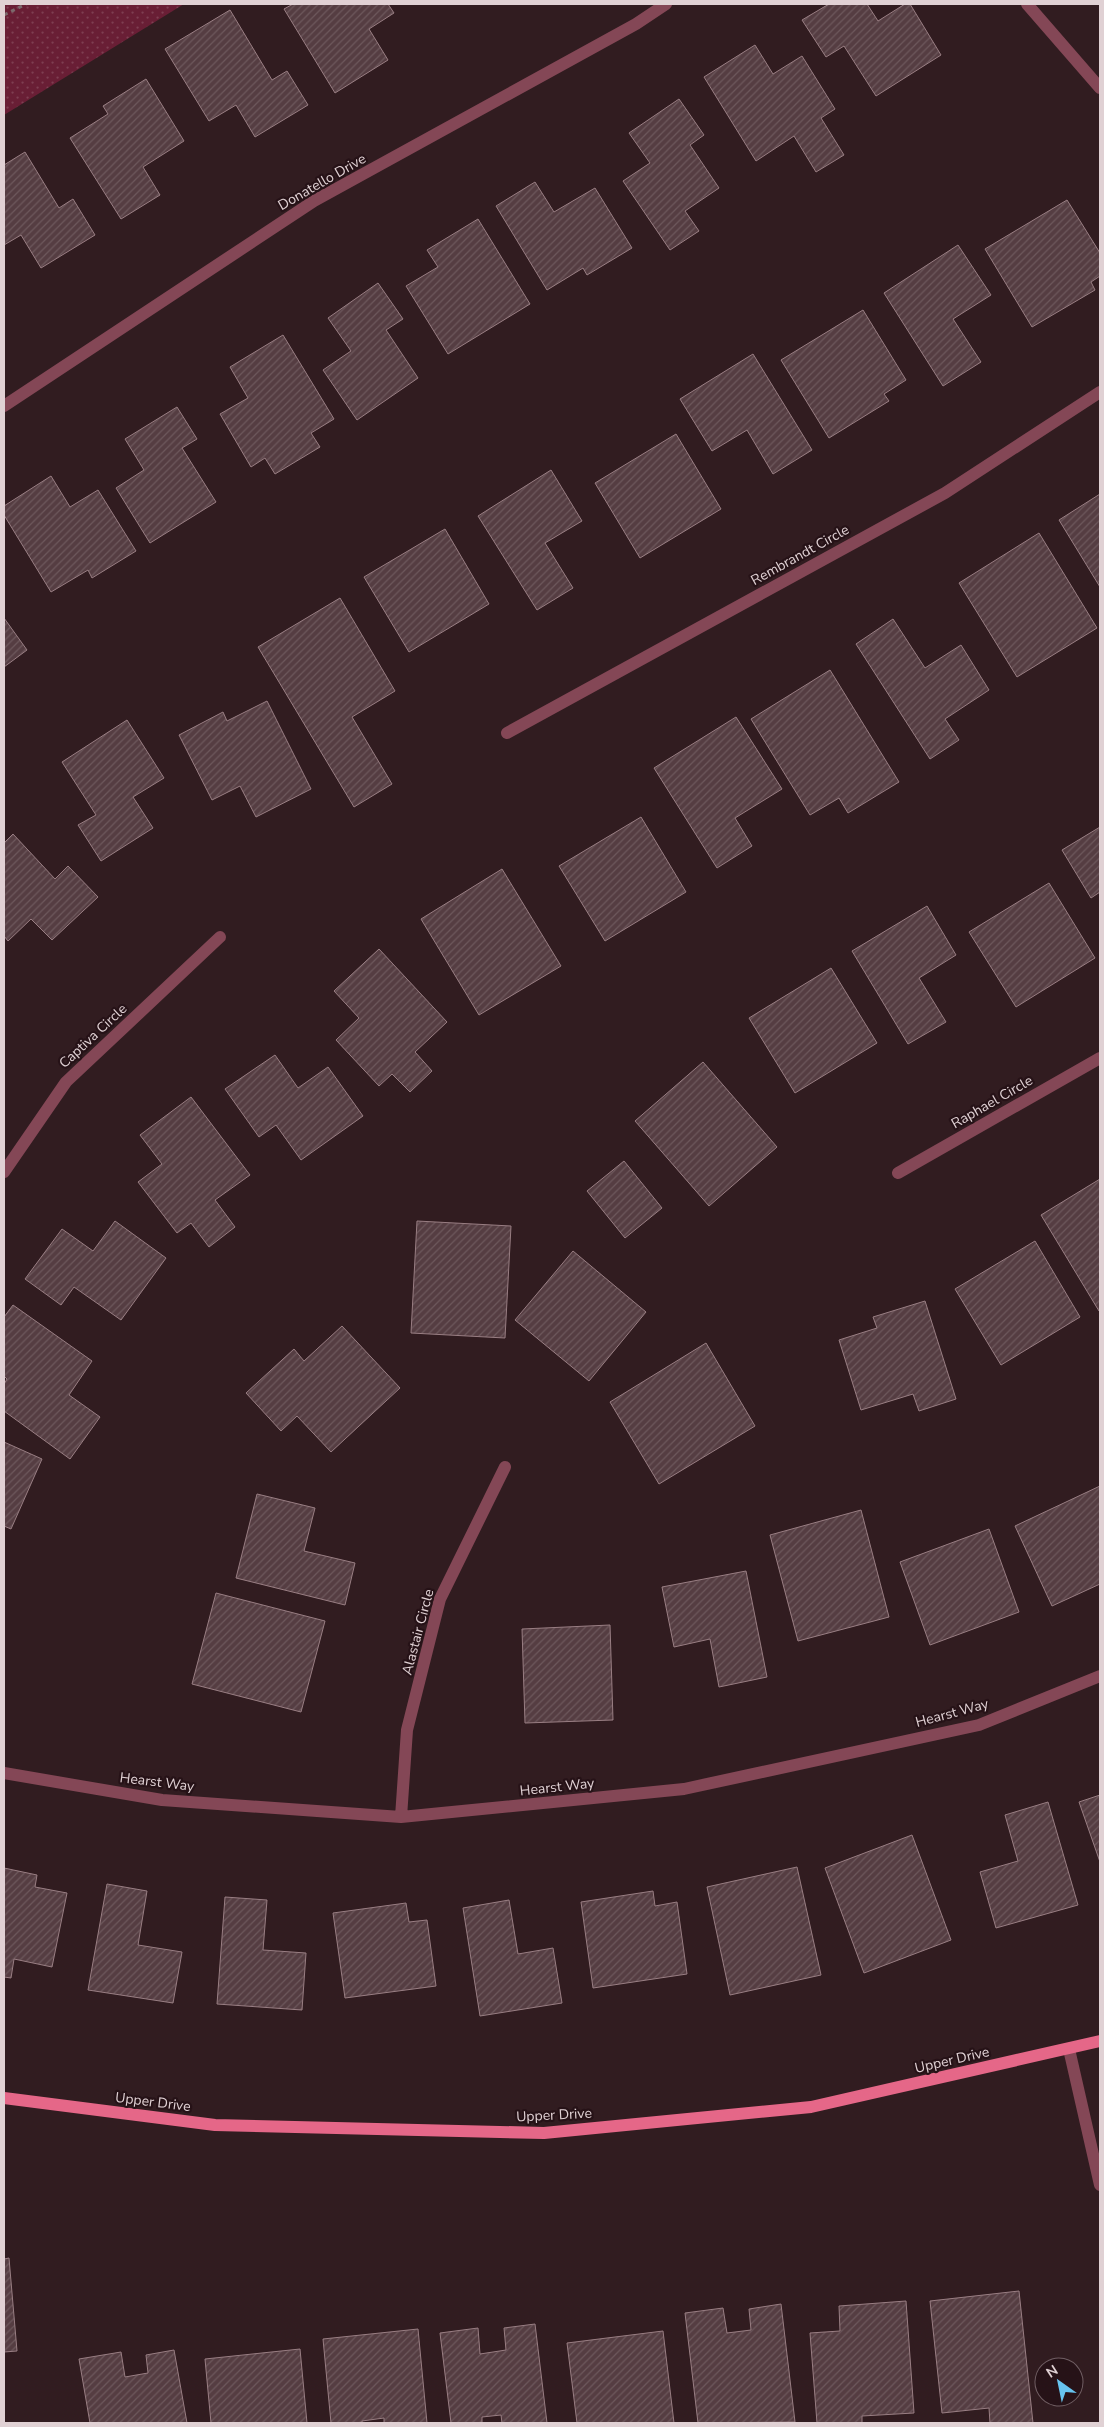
<svg xmlns="http://www.w3.org/2000/svg" width="1104" height="2427" font-family="'Nunito Sans',sans-serif">
<defs>
<pattern id="park-dots" width="8" height="8" patternUnits="userSpaceOnUse" patternTransform="scale(1.25)"><rect width="8" height="8" fill="#691e35"/><path d="M2 2h.1M6 6h.1" fill="none" stroke="#7e3e51" stroke-width="1.8" stroke-linecap="round"/></pattern>
<pattern id="building-hatch" width="6" height="6" patternUnits="userSpaceOnUse" patternTransform="scale(1.25)"><rect width="6" height="6" fill="#553d42"/><path d="M-1 1l2-2M0 6l6-6M5 7l2-2" fill="none" stroke="#6d585c"/></pattern>
</defs>
<rect width="100%" height="100%" fill="#311c20"/>
<path fill="url(#park-dots)" d="M4 4H184L4 115Z"/>
<path fill="url(#building-hatch)" stroke="#997e83" d="M293 4H388L394 13 369 29 388 60 335 93 284 9Z
M829 4H867L878 21 905 4H910L941 55 876 96 844 46 826 57 802 20Z
M230 10 272 80 287 71 308 105 255 137 236 105 209 121 165 49Z
M755 45 773 74 802 56 835 109 821 118 844 155 816 172 794 136 756 161 704 77Z
M146 79 184 141 143 167 160 195 121 219 70 138 108 114 103 106Z
M679 99 704 135 690 145 719 188 685 211 699 231 670 250 623 181 650 163 629 133Z
M25 152 59 208 73 199 95 235 41 268 21 235 4 245V165Z
M535 182 554 212 595 188 632 248 587 275 583 268 547 290 496 206Z
M1067 200 1100 253V276L1091 282 1095 290 1032 327 985 249Z
M478 219 530 304 448 354 406 286 438 267 427 250Z
M958 245 991 295 953 319 981 362 943 386 884 293Z
M378 283 403 319 386 330 418 378 357 420 323 370 351 351 328 318Z
M863 310 906 380 884 394 889 401 829 438 781 360Z
M283 335 334 419 311 433 320 447 275 474 265 458 251 467 220 414 248 398 230 367Z
M753 354 812 450 773 474 747 430 712 451 680 399Z
M177 407 197 439 182 448 216 502 150 543 116 488 144 470 125 439Z
M676 434 721 509 640 558 595 483Z
M551 470 582 521 545 543 573 588 537 610 478 516Z
M51 476 70 507 98 490 136 551 92 578 88 570 51 592 4 515V506Z
M1100 494V587L1059 520Z
M445 529 489 604 409 652 364 577Z
M1039 533 1097 628 1017 677 959 583Z
M340 598 395 691 352 717 392 784 354 807 258 647Z
M4 618 27 650 4 667Z
M893 619 925 668 961 645 989 690 945 719 959 740 930 759 856 644Z
M830 670 899 782 848 813 839 798 810 815 751 719Z
M267 701 311 789 256 817 240 786 212 800 179 735 223 712 227 721Z
M736 717 782 789 735 818 752 846 717 868 654 768Z
M127 720 164 778 133 797 153 828 101 861 78 825 96 815 62 762Z
M641 817 686 892 605 941 559 866Z
M1100 827V892L1091 898 1062 850Z
M13 834 55 879 68 866 98 897 52 940 31 919 8 941 4 936V843Z
M502 869 561 966 479 1015 421 919Z
M1049 883 1095 958 1016 1007 969 932Z
M927 906 956 955 919 978 946 1022 908 1044 852 951Z
M379 949 447 1022 415 1052 432 1071 410 1092 392 1074 379 1086 336 1040 359 1018 334 991Z
M831 968 877 1043 795 1093 749 1018Z
M275 1055 298 1088 328 1067 363 1116 301 1160 276 1125 259 1137 225 1089Z
M703 1062 777 1147 709 1206 635 1121Z
M191 1097 250 1175 215 1200 235 1227 209 1247 191 1223 177 1233 138 1182 162 1164 140 1135Z
M624 1161 662 1208 625 1238 587 1191Z
M1100 1179V1311H1099L1041 1215Z
M115 1221 166 1258 121 1320 74 1287 61 1305 25 1279 62 1229 93 1251Z
M417 1221 511 1226 505 1338 411 1333Z
M1035 1241 1080 1317 1001 1365 955 1289Z
M573 1251 646 1312 589 1381 515 1320Z
M925 1301 956 1399 919 1411 913 1394 861 1410 839 1340 877 1328 873 1317Z
M13 1305 92 1361 69 1395 100 1417 70 1459 4 1411V1384L7 1379 4 1376V1317Z
M342 1326 400 1388 331 1452 297 1416 281 1431 246 1393 294 1349 304 1361Z
M706 1343 755 1426 659 1484 610 1402Z
M4 1442 42 1459 11 1529 4 1526Z
M1100 1486V1584L1052 1606 1015 1526Z
M257 1494 315 1508 304 1551 355 1563 345 1605 236 1578Z
M861 1510 889 1617 798 1641 770 1535Z
M989 1529 1019 1612 930 1645 900 1562Z
M746 1571 767 1677 719 1687 710 1639 674 1647 662 1587Z
M216 1593 325 1621 301 1712 192 1684Z
M610 1625 613 1720 525 1723 522 1629Z
M1100 1795V1862L1079 1802Z
M1048 1802 1078 1905 996 1928 980 1872 1018 1861 1005 1815Z
M912 1835 951 1940 864 1973 825 1868Z
M797 1867 821 1975 730 1995 707 1887Z
M4 1868 37 1875 35 1887 67 1893 52 1967 14 1959 11 1978 4 1977Z
M107 1884 147 1891 138 1945 182 1952 173 2003 88 1990Z
M653 1891 655 1906 677 1902 687 1974 593 1988 581 1902Z
M225 1897 267 1900 263 1950 306 1953 302 2010 217 2004Z
M509 1900 518 1954 553 1948 562 2003 480 2016 463 1908Z
M406 1903 409 1922 427 1920 436 1986 345 1998 333 1913Z
M9 2258 17 2351 4 2352V2259Z
M1019 2291 1033 2423H990L989 2408 942 2413 930 2301Z
M906 2301 914 2413 862 2416V2423H817L810 2333 840 2331 839 2306Z
M781 2304 795 2422 698 2423 685 2313 723 2308 727 2333 751 2330 749 2309Z
M535 2324 547 2423H502L501 2415 482 2417V2423H451L440 2333 478 2328 480 2354 506 2350 504 2328Z
M418 2329 427 2423H384V2418L362 2421V2423H331L323 2339Z
M663 2331 674 2423H577L567 2343Z
M300 2349 307 2423H211L205 2359Z
M174 2350 187 2423H90L79 2359 121 2352 125 2377 148 2373 146 2355Z"/>
<g fill="none" stroke-linecap="round" stroke-linejoin="round">
<path stroke="#7c696d" stroke-width="3" stroke-dasharray="4 4" stroke-linecap="butt" d="M4 15 26 4"/>
<path stroke="#844756" stroke-width="12" d="M1027 4 1100 88
M4 406 314 201 636 24 666 4
M507 733 945 493 1100 392
M4 1172 66 1082 220 937
M898 1173 1100 1058
M4 1773 162 1800 401 1817 684 1789 979 1725 1100 1676
M401 1817 407 1730 440 1599 505 1467
M1069 2049 1100 2185"/>
<path stroke="#e56788" stroke-width="12" d="M4 2098 215 2125 544 2133 811 2107 1100 2041"/>
</g>
<g text-anchor="middle" dominant-baseline="central" stroke-width="4.5" stroke-linejoin="round" paint-order="stroke">
<g font-size="14" fill="#e0d1d4" stroke="#261217">
<text transform="translate(322 182) rotate(-30)">Donatello Drive</text>
<text transform="translate(800 555) rotate(-29)">Rembrandt Circle</text>
<text transform="translate(93 1036) rotate(-43)">Captiva Circle</text>
<text transform="translate(992 1102) rotate(-30)">Raphael Circle</text>
<text transform="translate(418 1632) rotate(-75)">Alastair Circle</text>
<text transform="translate(952 1713) rotate(-15)">Hearst Way</text>
<text transform="translate(157 1782) rotate(7)">Hearst Way</text>
<text transform="translate(557 1787) rotate(-6)">Hearst Way</text>
<text transform="translate(952 2060) rotate(-13)">Upper Drive</text>
<text transform="translate(153 2102) rotate(7)">Upper Drive</text>
<text transform="translate(554 2115) rotate(-3)">Upper Drive</text>
</g>
</g>
<rect width="1104" height="2427" fill="none" stroke="#e0d1d4" stroke-width="10"/>
<g transform="translate(1059 2382) rotate(327)"><circle r="24" fill="#261217" stroke="#705e63"/>
<path d="M0-4L9 19L0 12L-9 19Z" fill="#67c4f0"/>
<text y="-8" font-size="14" font-weight="bold" text-anchor="middle" fill="#e0d1d4">N</text>
</g>
</svg>
